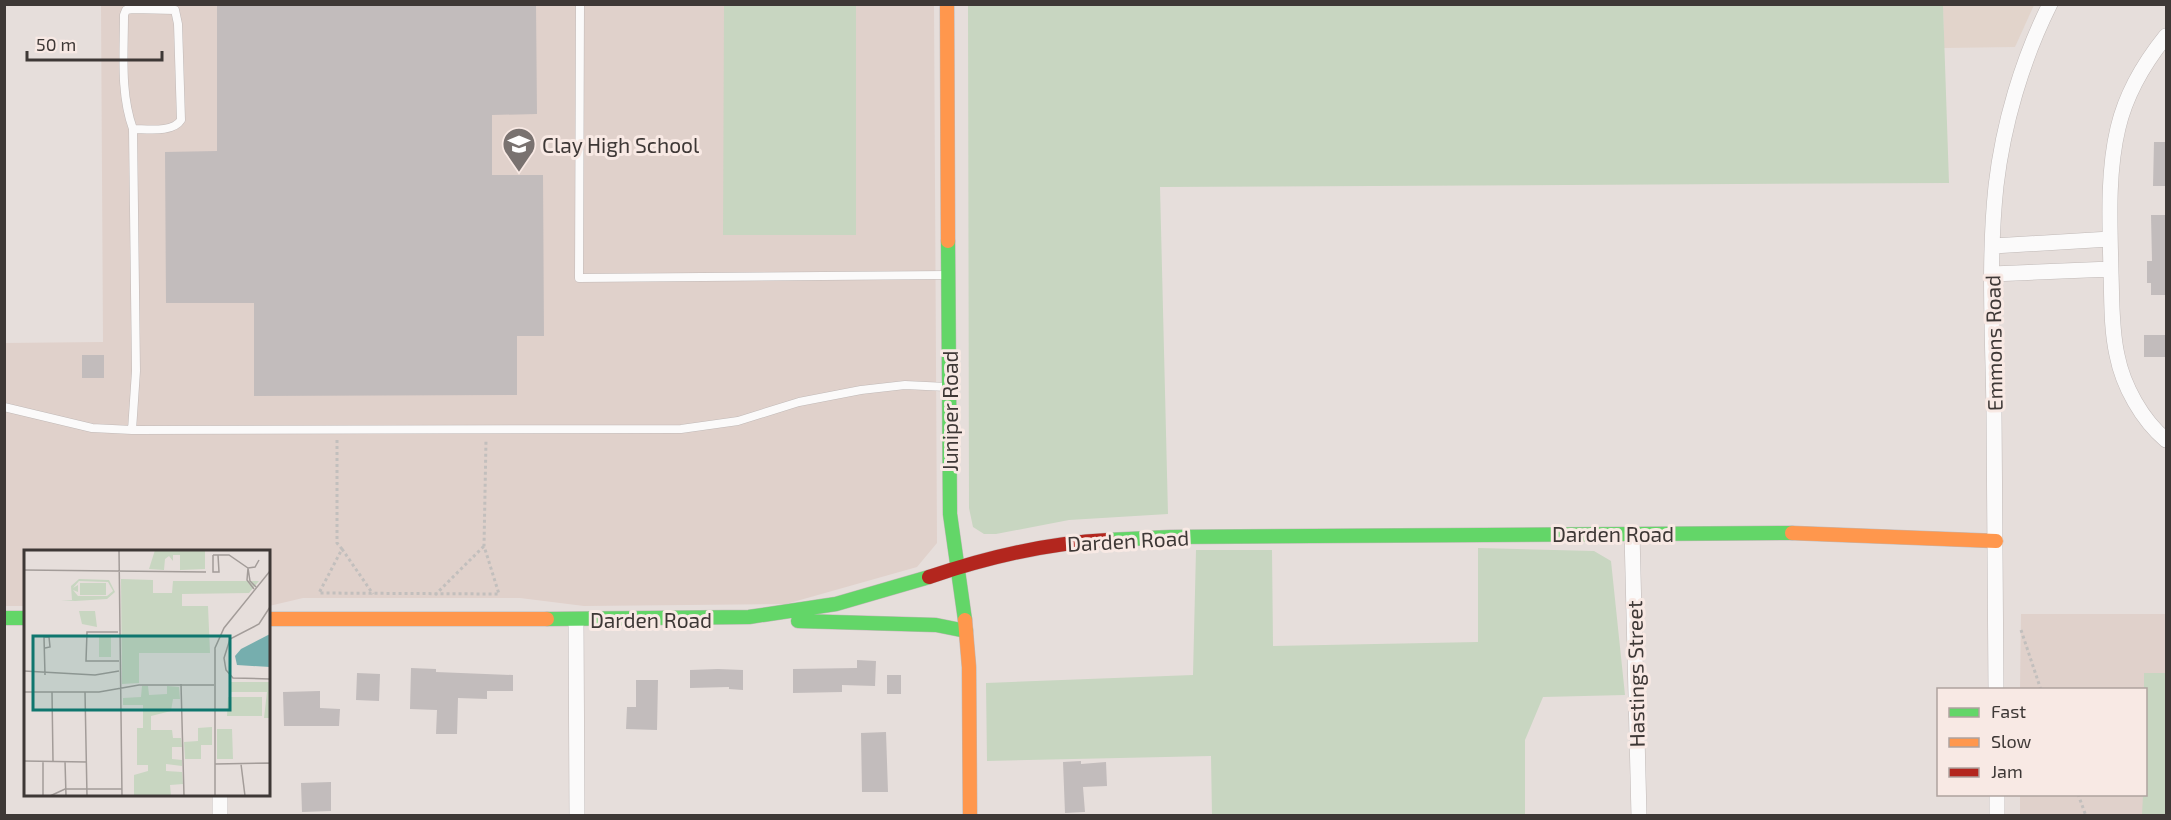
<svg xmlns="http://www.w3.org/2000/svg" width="2171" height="820" font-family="'Exo 2',sans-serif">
<rect width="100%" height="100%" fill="#e6dedb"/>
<path fill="#e2d4cb" d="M1943 5H2034L2015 47 1944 48Z"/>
<path fill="#e0d1cb" d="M101 5H934L937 543 917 567 786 604 584 606 520 598H303L269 606 268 552H26L25 606H5L4 343 103 342Z
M2021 614H2166V815L2020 816V795L2146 794V690L2020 689Z"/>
<path fill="#c8d6c1" d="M724 5H856V235H723Z
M968 5H1943L1949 183 1160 187 1168 514 1069 520 996 534H984L973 527 969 508Z
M1478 548 1594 551 1611 561 1625 695 1543 697 1525 740V815H1212L1211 756 987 761 986 683 1193 675 1196 550H1272L1273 646 1478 642Z
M2144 673H2166V815H2142L2143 795 2146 794V690L2144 689Z"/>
<path fill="#c2bcbc" d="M217 4H536L537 114 492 115V175H543L544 336H517V395L254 396V303H166L165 152 217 151Z
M2154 142H2166V186H2153Z
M2151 215H2166V295H2151V283H2147V261H2152Z
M2144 335H2166V357H2144Z
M82 355H104V378H82Z
M857 660 876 661 875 686 842 685V692L793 693V669L857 668Z
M411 668 436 669V672L513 675V691H487V699L458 698 457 734H436L437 710 410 709Z
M718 669 743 670V690L729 689V687L690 688V670Z
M357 673 380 674 379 701 356 700Z
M887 675H901V694H887Z
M636 680H658L657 730 626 729 627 707H636Z
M320 691V708L340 709 339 726H284L283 692Z
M886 732 888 792H862L861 733Z
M1081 761V764L1106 762 1107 786 1083 787 1085 812 1065 813 1063 762Z
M331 782V811L302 812 301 783Z"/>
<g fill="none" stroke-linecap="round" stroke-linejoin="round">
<g stroke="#c0b9b7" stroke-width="9">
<path id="lane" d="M580 4 579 278 947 275
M4 407 92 428 132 430 681 429 738 421 799 402 861 390 905 385 947 387
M132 430 136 371 133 129C120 93 124 53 124 15L126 10 133 9 175 10 178 24 181 120C173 133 147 129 133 129"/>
</g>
<g stroke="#c0b9b7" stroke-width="16">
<path id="street" d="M2166 36C2145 62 2126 94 2118 128 2107 174 2110 225 2111 273 2112 300 2111 328 2117 355 2123 386 2142 420 2166 440
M1993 246 2110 239
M1992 274 2111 269
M1632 533 1639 816
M576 620 577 816
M1996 690C1996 597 1995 505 1994 413 1993 338 1988 261 1996 186 2003 125 2022 60 2050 4
M220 794V816
M1997 794V816"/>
</g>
<g stroke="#c0b9b7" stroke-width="15">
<path id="fast" d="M948 241 950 514 965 620
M1108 540 1170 537 1792 533
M4 618H26
M547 619 749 617 836 604 929 577
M798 621 936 625 966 631"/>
</g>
<g stroke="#c0b9b7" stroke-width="15">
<path id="slow" d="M947 4 948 241
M1792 533 1996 541
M268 619H547
M965 620 969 667 970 816"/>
</g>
<g stroke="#c0b9b7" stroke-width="15">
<path id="jam" d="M929 577C988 557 1046 543 1108 540"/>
</g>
<path stroke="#c2bfbd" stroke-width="3" stroke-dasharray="3 3" stroke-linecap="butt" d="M337 440V543L342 549 319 593 499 594 484 546 486 440
M342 549 373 594
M435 595 484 546
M2021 630 2041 690
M2078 794 2086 816"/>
<use href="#lane" stroke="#fbfafa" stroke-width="8"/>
<use href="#street" stroke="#fbfafa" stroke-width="15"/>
<use href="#fast" stroke="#63d668" stroke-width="14"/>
<use href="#slow" stroke="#ff974d" stroke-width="14"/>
<use href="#jam" stroke="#b3261e" stroke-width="14"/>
</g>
<defs>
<g id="school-pin" transform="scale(1.725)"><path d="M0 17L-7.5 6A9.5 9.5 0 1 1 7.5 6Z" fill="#797270" stroke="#f8e9e4"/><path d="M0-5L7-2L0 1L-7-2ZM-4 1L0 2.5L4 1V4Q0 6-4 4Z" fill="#fff"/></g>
</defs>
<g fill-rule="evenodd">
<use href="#school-pin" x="519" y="144"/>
</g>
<g text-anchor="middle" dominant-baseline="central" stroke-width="6" stroke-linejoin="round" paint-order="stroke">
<g font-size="21" fill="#3e3836" stroke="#f8e9e4" text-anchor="start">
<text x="542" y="144">Clay High School</text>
</g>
<g font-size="21" fill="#3e3836" stroke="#f8e9e4">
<text transform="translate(1993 343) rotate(-91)">Emmons Road</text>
<text transform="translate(949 411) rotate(-90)">Juniper Road</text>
<text x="1613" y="533">Darden Road</text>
<text transform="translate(1128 540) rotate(-3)">Darden Road</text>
<text x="651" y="619">Darden Road</text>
<text transform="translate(1635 674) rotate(-91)">Hastings Street</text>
</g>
</g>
<g transform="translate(24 550)">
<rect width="246" height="246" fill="#e6dedb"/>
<path d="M131 0 181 1V19L156 20V5H149V11L145 6 141 9 140 20 125 19ZM55 29 85 30 91 42 83 49 51 51 37 50H48L47 36ZM55 31 84 32 89 41 83 46H54L49 40 54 42V35L49 38ZM97 29 129 30V43H148L149 31H235L225 43 158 44V56H184L186 103H115V133L98 134ZM56 33H82V45H56ZM55 61H71L73 77 58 74ZM75 85H87V107H75ZM246 132V168H240L243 142H206V132ZM118 136H124L125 145 143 144V136L155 137 156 149H149L147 161 127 166V180H148L149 188H157L158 197H148V209L158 210V216L142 214V221L158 222 159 234 146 235 147 246H110V225L124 221V215H113V178H119V155H99V148L117 147ZM204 147H238V166H203ZM188 177V195H177V209H161L160 192 174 191V178ZM193 179H208L209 209H193Z" fill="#c8d6c1" fill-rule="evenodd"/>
<path d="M246 84V117L213 115 211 106 217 99Z" fill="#76aeae"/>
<path fill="none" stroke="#a39c99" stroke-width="1.5" d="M95 0 98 246M189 5H205L224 18 231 17 235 10M189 5V22H195L194 5M0 20 182 22M230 39 223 30 224 18 226 31 232 37M246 57 235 74 206 89 200 108 202 120 209 128 246 129M94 82H63L62 111H95M0 121 71 125 95 121M21 125 20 87H25L26 97 21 98M157 134 160 246M0 142H75L115 135H190M28 142 29 211M61 142 63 246M0 211 63 212M19 211V246M41 211 42 246M246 213V245M191 214 246 213M217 214 221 246M26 246 41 239H98M191 246V98L200 78 246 21"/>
<path fill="#0f766e" fill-opacity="0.15" stroke="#0f766e" stroke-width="3" d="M9 86H206V160H9Z"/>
<rect width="246" height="246" fill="none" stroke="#3e3836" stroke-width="3"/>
</g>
<rect width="2171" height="820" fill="none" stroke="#3e3836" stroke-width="12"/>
<rect x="1937" y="688" width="210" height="108" fill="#f8e9e4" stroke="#aea29e" stroke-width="1.5"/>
<rect x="1949" y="708" width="30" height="9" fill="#63d668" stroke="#aea29e" stroke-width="1.5"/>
<text x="1991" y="718" font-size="18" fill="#3e3836">Fast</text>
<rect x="1949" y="738" width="30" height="9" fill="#ff974d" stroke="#aea29e" stroke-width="1.5"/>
<text x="1991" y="748" font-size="18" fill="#3e3836">Slow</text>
<rect x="1949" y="768" width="30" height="9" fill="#b3261e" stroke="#aea29e" stroke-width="1.5"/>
<text x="1991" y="778" font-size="18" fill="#3e3836">Jam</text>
<path d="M27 51v9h135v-9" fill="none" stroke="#3e3836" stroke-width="3"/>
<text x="36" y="51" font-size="18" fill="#3e3836" stroke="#f8e9e4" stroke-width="4.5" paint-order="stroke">50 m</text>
</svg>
